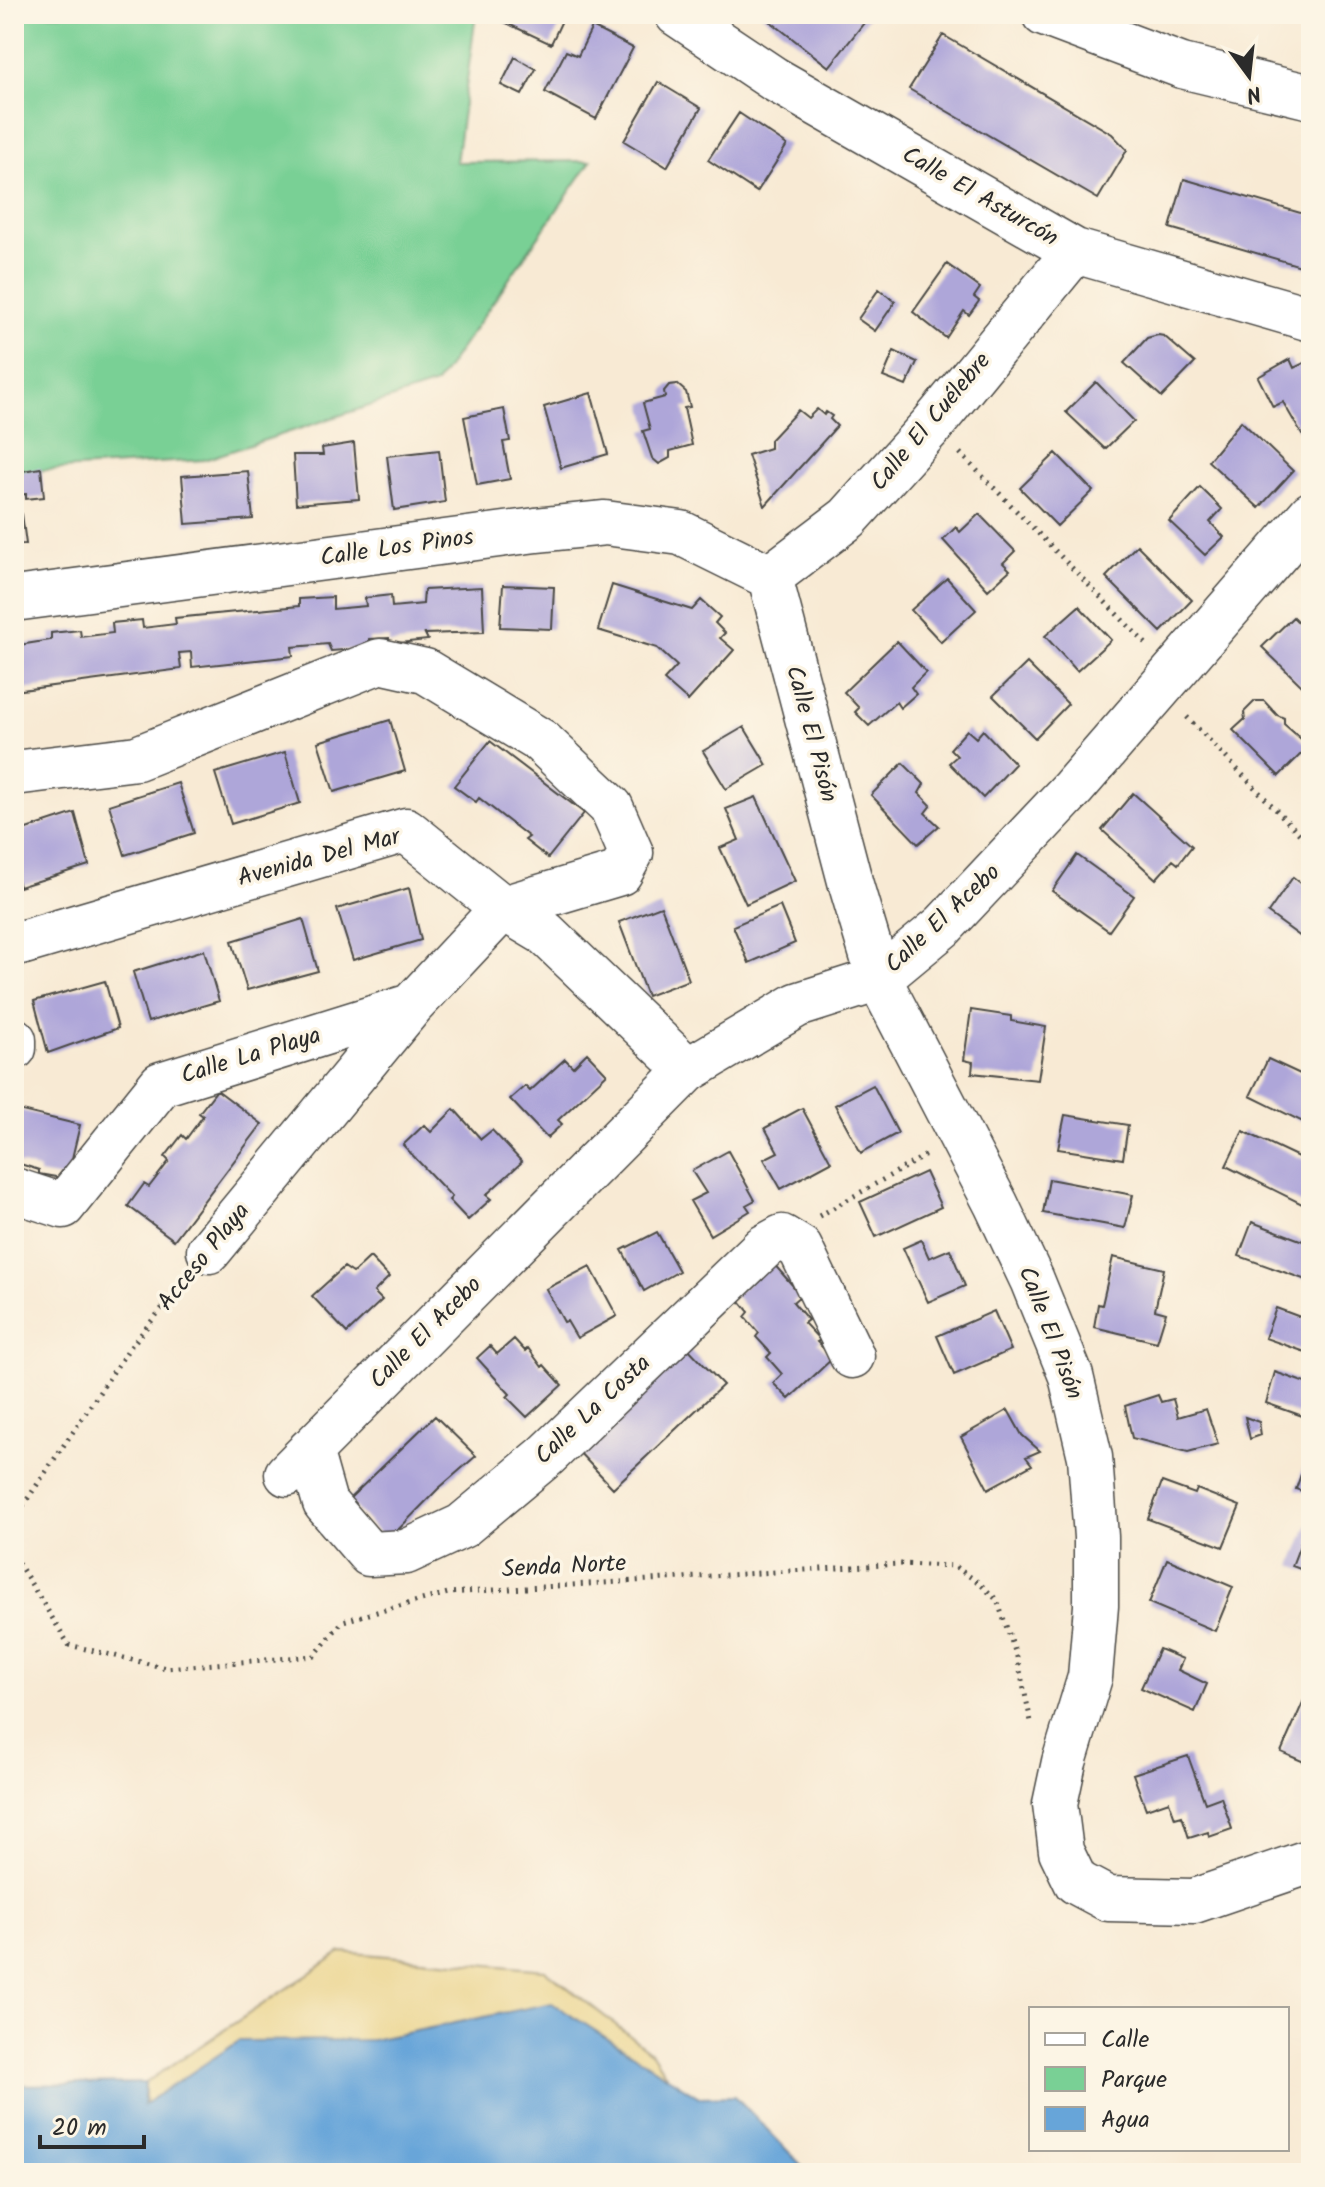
<svg xmlns="http://www.w3.org/2000/svg" width="1325" height="2187" font-family="Kalam,sans-serif">
<rect width="100%" height="100%" fill="#fcf5e5"/>
<filter id="ink" filterUnits="userSpaceOnUse"><feTurbulence type="fractalNoise" baseFrequency=".0125" numOctaves="2"/><feDisplacementMap in="SourceGraphic" scale="16" xChannelSelector="R" yChannelSelector="G"/><feConvolveMatrix kernelMatrix="1 2 1 2 8 2 1 2 1" color-interpolation-filters="sRGB"/></filter>
<filter id="wash" filterUnits="userSpaceOnUse"><feTurbulence type="fractalNoise" baseFrequency=".006" numOctaves="4" result="noise"/><feDisplacementMap in="SourceGraphic" scale="32" xChannelSelector="R" yChannelSelector="G"/><feGaussianBlur stdDeviation="1.8" result="paint"/><feColorMatrix in="noise" values="0 0 0 0 0 0 0 0 0 0 0 0 0 0 0 0 0 1.4 0 .05"/><feComposite in="paint" operator="in"/></filter>
<g filter="url(#wash)">
<rect width="100%" height="100%" fill="#f8ead4"/>
<path fill="#79d095" stroke="#527e60" stroke-width="2" d="M14 14H476L456 162 591 161 436 384 204 460 14 472Z"/>
<path fill="#eeda9e" stroke="#8c8264" stroke-width="2" d="M341 1952 545 1970 652 2053 728 2173H146L145 2083Z"/>
<path fill="#67a5d9" stroke="#496882" stroke-width="2" d="M552 2003 699 2097 735 2096 809 2173H14V2085L145 2083 143 2105 239 2041 372 2040Z"/>
<g id="blocks">
<path fill="#aea6d9" d="M503 14H565L551 44 500 20Z
M761 14H871L829 67Z
M592 27 633 48 596 119 545 92 566 51 578 56Z
M943 35 1112 134 1127 150 1098 199 909 89Z
M515 57 536 69 522 95 501 85Z
M658 82 701 108 667 167 624 141Z
M739 113 787 145 757 192 708 160Z
M1184 179 1311 216V269L1170 228Z
M947 264 980 288 974 297 979 301 969 315 964 311 946 338 913 312Z
M879 289 895 302 875 331 858 319Z
M1158 335 1164 336 1195 363 1162 397 1124 363 1147 338Z
M894 351 917 362 906 386 883 377Z
M1290 359 1294 368 1308 361 1311 365V430L1302 435 1283 402 1273 407 1258 377Z
M1096 382 1134 421 1105 449 1066 412Z
M677 384 686 392 690 407 684 408 692 445 670 451V458L659 464 652 458 643 431 650 429 643 403 665 397 664 391 669 385Z
M591 393 608 454 561 468 544 407Z
M504 409 510 441 503 442 510 479 477 485 464 417Z
M817 409 824 415 826 412 832 416 830 419 837 426 765 506 748 455 770 448V440L798 410 808 418Z
M1241 421 1293 471 1259 508 1208 461Z
M354 443 359 499 296 504 293 455H323L322 448Z
M439 450 445 502 394 510 387 456Z
M1056 453 1093 491 1057 526 1020 488Z
M41 468 44 497 26 499V494L19 495 16 472Z
M248 471 253 519 186 524 182 476Z
M1200 487 1222 509 1210 522 1224 537 1205 555 1169 521Z
M22 514 26 544 14 545V515Z
M979 514 1015 551 1003 563 1010 570 988 590 943 540 956 527 960 532Z
M1137 545 1192 600 1161 632 1106 577Z
M947 578 976 610 941 642 911 610Z
M503 585 554 587 552 629 500 627Z
M612 585 692 610 701 600 720 617 715 623 725 633 720 638 734 650 688 701 664 680 677 666 657 648 598 630Z
M482 587 484 632 425 634 428 640 389 644V638L369 639V648L331 651 328 644 292 647 293 656 192 667 191 652 179 653 181 669 14 691V637L18 636 19 645 51 640V633L80 630 81 637 113 633 112 623 142 620 143 628 176 624 175 618 299 606V599L333 597V609L366 606 365 598 391 595 392 607 423 604 424 590Z
M1079 606 1111 640 1077 671 1045 636Z
M1293 617 1311 635V682L1304 688 1262 647Z
M897 641 926 672 911 687 916 694 900 708 896 702 869 726 855 712 859 708 844 692Z
M1027 663 1068 704 1035 738 993 696Z
M1255 701H1264L1277 715 1284 718V724L1309 746 1279 776 1233 730 1245 719 1244 712Z
M390 720 405 771 334 792 318 742Z
M744 727 767 765 726 789 703 751Z
M967 730 976 738 983 730 1015 764 983 798 949 763 957 756 950 749Z
M490 741 584 813 548 858 525 840 529 837 479 798 476 802 454 786Z
M285 752 300 803 231 824 215 773Z
M903 763 924 784 919 793 931 805 925 813 939 826 918 844 871 795Z
M178 783 194 833 125 855 109 805Z
M1133 793 1192 846 1178 864 1173 860 1156 879 1102 830Z
M756 797 795 881 746 904 720 848 739 840 726 809Z
M75 813 89 865 19 887 14 869V833Z
M1077 855 1134 896 1109 931 1052 891Z
M1293 877 1311 891V949L1302 944 1305 940 1268 913Z
M409 888 421 940 353 960 337 909Z
M661 906 689 980 647 996 619 922Z
M780 906 795 943 749 963 733 926Z
M303 919 318 971 247 990 232 941Z
M204 950 219 1001 148 1022 133 972Z
M105 981 118 1028 48 1053 34 1001Z
M971 1010 1011 1016V1021L1046 1027 1038 1080 972 1073 973 1062 964 1060Z
M587 1053 607 1074 558 1120 562 1124 547 1138 510 1099 525 1086 530 1091 565 1059 573 1067Z
M1268 1059 1311 1079V1126L1250 1096Z
M873 1085 898 1133 861 1153 835 1105Z
M217 1090 262 1124 174 1240 128 1206 144 1184 149 1187 169 1161 165 1157 182 1135 186 1139 203 1116 199 1113Z
M802 1108 831 1162 781 1189 764 1159 778 1152 765 1128Z
M14 1109 80 1125 67 1179 39 1174V1170L14 1162Z
M454 1109 481 1139 492 1130 522 1162 486 1195 491 1199 468 1220 449 1200 452 1197 403 1145 424 1125 431 1132Z
M1065 1115 1128 1125 1123 1159 1058 1149Z
M1243 1131 1311 1163V1202L1308 1207 1226 1166Z
M728 1151 755 1200 746 1205 750 1211 710 1235 690 1201 706 1193 692 1171Z
M925 1172 941 1207 876 1237 860 1202Z
M1049 1179 1133 1195 1125 1228 1043 1213Z
M1252 1222 1311 1244V1269L1306 1280 1239 1256Z
M657 1232 679 1271 644 1291 622 1250Z
M921 1240 929 1258 950 1249 965 1286 928 1302 903 1248Z
M370 1257 389 1277 374 1292 382 1300 347 1333 312 1296 344 1267 353 1273Z
M1113 1257 1164 1269 1155 1310 1166 1313 1157 1342 1094 1327 1098 1304 1102 1305Z
M772 1262 801 1295 793 1302 808 1320 804 1323 820 1340 817 1342 833 1358 789 1399 773 1383 782 1374 767 1357 771 1353 756 1337 759 1333 745 1317 749 1312 735 1295Z
M590 1266 617 1316 577 1338 567 1321 564 1322 546 1289Z
M1276 1308 1311 1321V1354L1265 1338Z
M994 1311 1011 1350 954 1375 937 1336Z
M514 1339 525 1351 528 1348 542 1367 544 1365 562 1385 527 1417 507 1397 510 1394 477 1358 490 1346 497 1354Z
M685 1345 723 1385 613 1488 576 1449Z
M1275 1372 1311 1385V1419L1266 1403Z
M1158 1395 1161 1402 1173 1399 1178 1417 1206 1409 1218 1444 1188 1452 1132 1438 1125 1406Z
M1008 1410 1022 1435 1040 1451 1026 1457 1032 1465 988 1489 961 1437Z
M435 1416 476 1456 438 1489 387 1541 348 1500Z
M1245 1417 1259 1422 1261 1435 1250 1439Z
M1308 1454 1311 1455V1494L1296 1489Z
M1162 1482 1195 1494 1197 1489 1240 1506 1223 1547 1148 1519Z
M1308 1524 1311 1526V1573L1292 1566Z
M1167 1559 1233 1587 1215 1631 1149 1603Z
M1159 1649 1183 1659 1178 1670 1207 1684 1195 1712 1141 1688Z
M1304 1700 1311 1703V1765L1281 1752Z
M1188 1756 1205 1803 1221 1797 1232 1829 1209 1837 1208 1832 1189 1838 1182 1816 1175 1818 1169 1801 1146 1809 1133 1774Z"/>
</g>
</g>
<g filter="url(#ink)">
<use href="#blocks" fill-opacity="0" stroke="#4a4844" stroke-width="2"/>
<g fill="none" stroke-linecap="round" stroke-linejoin="round">
<g stroke="#4a4844" stroke-width="47">
<path id="minor" d="M677 14 774 79 1075 251 1311 319
M1044 14 1182 66 1311 97
M770 577 851 885 879 979 996 1204 1032 1280 1071 1376 1090 1457 1096 1537V1606L1090 1677 1064 1762 1055 1804 1061 1851 1076 1882 1108 1899 1194 1901 1311 1861
M770 577 848 518 932 425 1075 251
M14 599 536 530 605 523 681 533 770 577
M14 773 137 758 380 661 425 671 541 741 611 807 631 853 620 873 503 908 411 1006 161 1084 63 1206 14 1190
M14 945 406 830 503 908 545 933 688 1070
M14 1040V1048
M209 1251 411 1006
M310 1450 325 1503 369 1554 406 1552 462 1526 546 1456 764 1247 782 1237 800 1248 852 1356
M287 1474 688 1070 797 1005 879 979 943 926 1073 788 1311 514"/>
</g>
<path stroke="#4a4844" stroke-width="5" stroke-dasharray="2 6" stroke-linecap="butt" d="M960 453 1148 646
M1187 717 1311 846
M819 1216 928 1154
M14 1519 128 1350 185 1280
M14 1556 69 1645 166 1668 314 1656 343 1621 448 1593 899 1564 954 1566 978 1582 997 1600 1017 1657 1032 1726"/>
<use href="#minor" stroke="#fff" stroke-width="44"/>
</g>
</g>
<g text-anchor="middle" dominant-baseline="central" stroke-width="7" stroke-linejoin="round" paint-order="stroke">
<g font-size="24" fill="#2b2b2b" stroke="#fcf5e5">
<text transform="translate(980 197) rotate(30)">Calle El Asturcón</text>
<text transform="translate(931 422) rotate(-50)">Calle El Cuélebre</text>
<text transform="translate(397 548) rotate(-8)">Calle Los Pinos</text>
<text transform="translate(811 734) rotate(75)">Calle El Pisón</text>
<text transform="translate(319 858) rotate(-15)">Avenida Del Mar</text>
<text transform="translate(943 919) rotate(-43)">Calle El Acebo</text>
<text transform="translate(251 1056) rotate(-17)">Calle La Playa</text>
<text transform="translate(204 1257) rotate(-51)">Acceso Playa</text>
<text transform="translate(426 1333) rotate(-45)">Calle El Acebo</text>
<text transform="translate(1050 1333) rotate(69)">Calle El Pisón</text>
<text transform="translate(593 1410) rotate(-43)">Calle La Costa</text>
<text transform="translate(564 1567) rotate(-3)">Senda Norte</text>
</g>
</g>
<rect width="1325" height="2187" fill="none" stroke="#fcf5e5" stroke-width="48"/>
<rect x="1029" y="2007" width="260" height="144" fill="#fcf5e5" stroke="#a8a49b" stroke-width="2"/>
<rect x="1045" y="2033" width="40" height="12" fill="#ffffff" stroke="#a8a49b" stroke-width="2"/>
<text x="1101" y="2047" font-size="24" fill="#2b2b2b">Calle</text>
<rect x="1045" y="2067" width="40" height="24" fill="#79d095" stroke="#a8a49b" stroke-width="2"/>
<text x="1101" y="2087" font-size="24" fill="#2b2b2b">Parque</text>
<rect x="1045" y="2107" width="40" height="24" fill="#67a5d9" stroke="#a8a49b" stroke-width="2"/>
<text x="1101" y="2127" font-size="24" fill="#2b2b2b">Agua</text>
<g transform="translate(1249 76) rotate(165)" stroke="#fcf5e5" stroke-width="6" paint-order="stroke">
<path d="M0-6L14 30L0 20L-14 30Z" fill="#2b2b2b"/>
<text y="-12" font-size="22" font-weight="bold" text-anchor="middle" fill="#2b2b2b">N</text>
</g>
<path d="M40 2135v12h104v-12" fill="none" stroke="#2b2b2b" stroke-width="4"/>
<text x="52" y="2135" font-size="24" fill="#2b2b2b" stroke="#fcf5e5" stroke-width="6" paint-order="stroke">20 m</text>
</svg>
